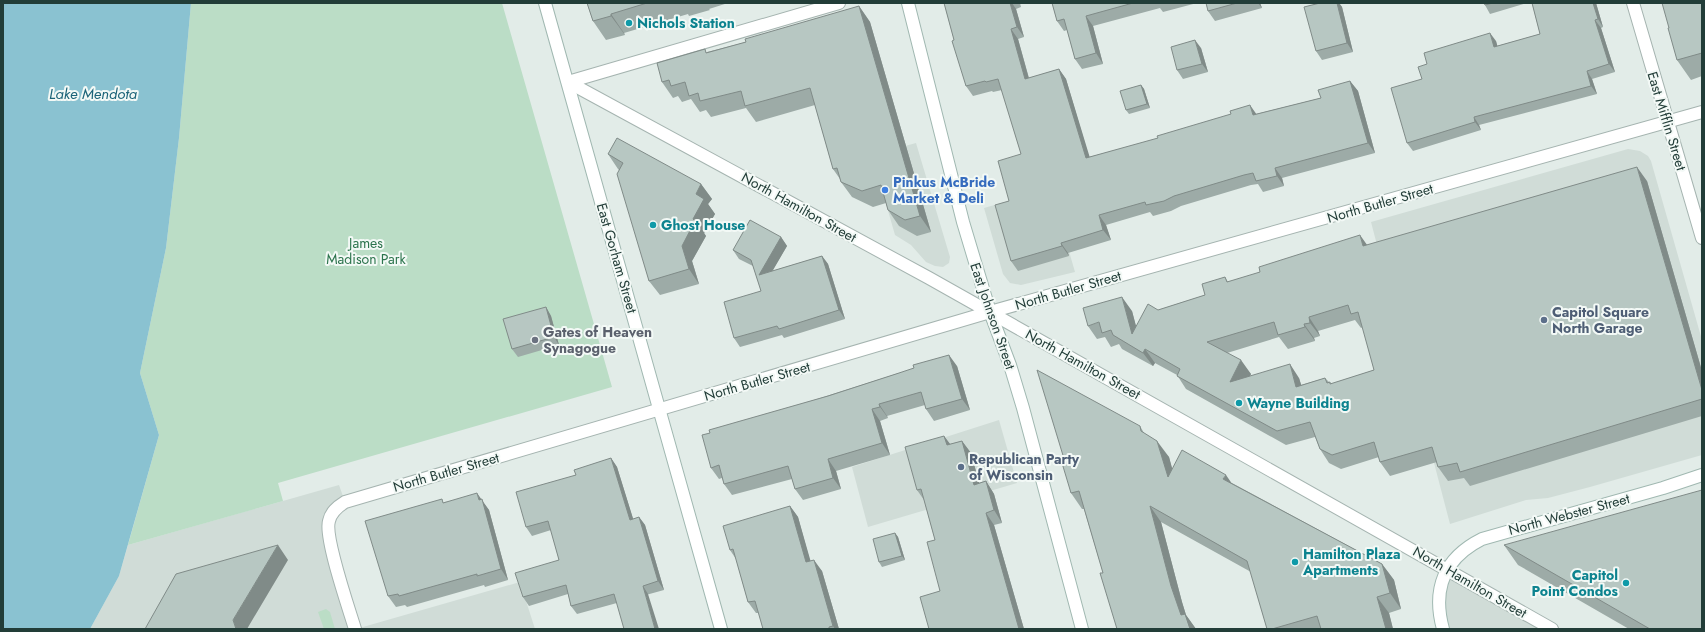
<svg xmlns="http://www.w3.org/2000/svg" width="1705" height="632" font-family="Jost,sans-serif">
<rect width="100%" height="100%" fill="#e2ece8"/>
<path fill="#d0dcd7" d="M916 143 950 257 949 263 943 267 935 266 926 262 911 245 895 235 872 155Z
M1628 149 1640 151 1648 156 1651 161 1702 340V455L1590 487 1548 498 1526 500 1450 524 1371 222Z
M1051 189 1075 272 1021 285 1010 283 1003 274 984 208Z
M999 420 1017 483 868 527 852 467Z
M339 485 345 502 328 522 355 629H90L119 576 128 545Z
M1447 569 1552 629H1443Z
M520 582 535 629H356Z"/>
<path fill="#bbddc6" d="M191 3H502L612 387 278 483 283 501 128 545 159 435 140 373 166 248 179 138Z
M326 609 330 612 335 629H324L318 612Z"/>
<path fill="#8ac2d1" d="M3 3H191L179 138 166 248 140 373 159 435 119 576 90 629H3Z"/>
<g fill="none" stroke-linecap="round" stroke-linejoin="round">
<g stroke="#a5b4b0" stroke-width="14">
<path id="street" d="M1633 3 1702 238
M568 82 929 278 1552 629
M568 82 839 3
M355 629C349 609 324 537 329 521 331 512 337 507 345 502L990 312 1702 112"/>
</g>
<g stroke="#a0b8b1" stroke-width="14">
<path id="secondary" d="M545 3 721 629
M908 3 963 222 990 312 1010 365 1023 408 1082 629
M1443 629C1432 589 1444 558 1482 539L1663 488 1702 475"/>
</g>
<use href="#street" stroke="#fff" stroke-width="12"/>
<use href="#secondary" stroke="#fff" stroke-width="12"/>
</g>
<path fill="#9daba7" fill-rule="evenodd" d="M587 3H728L709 9 710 10 689 16 688 14 624 33 625 35 606 40 593 21Z
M944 3H1020L1021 7 1016 9 1024 37 1018 39 1029 78 1059 69 1066 79 1089 157 1256 114 1321 98 1350 81 1358 91 1375 153 1282 178 1284 186 1263 192 1258 184 1251 185 1181 206 1171 211 1153 216 1150 212 1106 225 1111 240 1068 253 1069 256 1018 271 1011 261 1009 201 1021 154 1002 90 993 92 992 91 973 96 966 86 954 40Z
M1052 3H1197L1163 12 1160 8 1093 26 1103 64 1082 69 1075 59 1067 30 1064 31 1057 21Z
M1206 3H1260L1262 8 1215 21 1208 11Z
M1320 3H1339L1342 7 1353 52 1322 60 1316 51Z
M1484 3H1527L1490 14 1485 5Z
M1532 3H1596L1603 27 1601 28 1615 72 1592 79 1597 94 1479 125 1481 130 1413 151 1407 143 1422 79 1427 64 1496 41 1497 46 1540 34Z
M1702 3V76L1691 80 1677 60 1669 28Z
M859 6 870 22 931 232 917 236 899 226 888 210 886 203 873 207 852 197 841 182 840 179 833 169 815 105 756 122 746 108 711 117 706 110 700 112 691 99 682 102 678 96 673 98 662 82 707 52 746 42Z
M1201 48 1208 72 1183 79 1177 70Z
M1141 85 1144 89 1150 108 1129 114 1126 110Z
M608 154 701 184 712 199 708 204 715 214 704 233 706 236 692 261 699 284 660 295 649 281 619 170 618 169Z
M1647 181 1702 371V416L1470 486 1464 478 1448 481 1438 467 1437 462 1390 476 1380 462 1379 457 1341 469 1329 463 1320 449 1315 437 1286 445 1186 389 1177 375 1155 363 1153 366 1122 349 1119 344 1111 347 1105 337 1097 339 1088 326 1132 311 1136 327 1158 310 1205 295 1225 277 1228 282 1367 245ZM1355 320 1361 328 1363 327 1374 370 1331 384 1330 382H1329L1325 378 1301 385 1299 378 1250 376 1251 374 1227 353 1279 337 1288 349 1315 341 1314 338 1320 336 1318 331Z
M781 237 787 246 772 271 822 256 828 264 845 319 784 338 782 335 740 347 734 338 761 291 753 266 739 259 733 250Z
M546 307 551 316 559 345 518 357 512 349Z
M957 366 970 410 934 421 926 409 925 405 887 416 888 418 880 421 890 455 836 471 841 489 803 500 795 489 792 479 732 495 724 484 722 478 719 479 711 468 710 433 899 373Z
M1140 426 1144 433 1169 457 1172 469 1232 483 1382 564 1394 580 1401 609 1389 613 1393 629H1267L1251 572 1161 522 1182 602 1186 615 1196 629H1117L1103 573 1084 509H1082L1071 493 1065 462Z
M944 436 950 444 962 441 971 453 979 483 986 481 994 494 1002 523 994 525 1024 629H929L940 591 935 540 924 500 917 490Z
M611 458 617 467 633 519 639 517 645 525 664 590 577 614 571 606 568 594 529 606 523 597 559 560 551 530 532 536 526 527 576 475Z
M481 500 489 510 508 580 485 587 484 585 407 607 405 605 396 607 388 596 444 502Z
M790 506 798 517 810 561 822 571 839 629H763L759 613H756L748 602 736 559 730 550Z
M895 533 898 537 905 560 882 567 879 562Z
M1504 545 1702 629H1629L1518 565Z"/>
<path fill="#808b88" d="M1010 3H1012L1016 9 1024 37 1017 27Z
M1258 3H1260L1262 8Z
M1337 3H1339L1342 7 1353 52 1347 43Z
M1593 3H1596L1603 27 1598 19Z
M859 6 870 22 931 232 920 216Z
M611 14 624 33 625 35 611 16Z
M1086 16 1093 26 1103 64 1096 53Z
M1595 20 1601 28 1615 72 1609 64Z
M1011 29 1018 39 1032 90 1025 79Z
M1490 33 1496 41 1500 55 1494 47Z
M1195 40 1201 48 1208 72 1202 64Z
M1059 69 1066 79 1093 168 1086 158Z
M1587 71 1592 79 1597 94 1591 86Z
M1350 81 1358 91 1375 153 1368 143Z
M1141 85 1144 89 1150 108 1147 104Z
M1250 105 1257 115H1253Z
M1474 117 1479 125 1481 130 1475 122Z
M1637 167 1647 181 1702 371V390Z
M1275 168 1282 178 1284 186 1277 176Z
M701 184 712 199 708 204 715 214 704 233 706 236 692 261 699 284 689 269 682 246 693 219 696 194Z
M1099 215 1106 225 1111 240 1103 230Z
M1360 235 1370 249 1363 246Z
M781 237 787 246 765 284 759 275Z
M1061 243 1068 253 1069 256 1062 246Z
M822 256 828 264 845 319 839 310Z
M1122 297 1132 311 1142 348 1132 334Z
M546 307 551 316 559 345 554 337Z
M1309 317 1318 331 1320 336 1310 323Z
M1304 324 1314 338 1315 341 1305 327Z
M1145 349 1155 363 1153 366 1143 353Z
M949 355 957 366 970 410 962 399Z
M1241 360 1251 374 1239 396 1230 382Z
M1290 364 1299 378 1306 400 1296 387Z
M879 404 887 416 888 418 880 407Z
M872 409 880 421 890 455 882 443Z
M944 436 953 448 947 445Z
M962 441 971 453 983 497 974 485Z
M1157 441 1169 457 1179 493 1168 477Z
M611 458 617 467 636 528 630 520Z
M828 459 836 471 841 489 833 478Z
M1226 475 1237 491 1223 479Z
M986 481 994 494 1002 523 994 510Z
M477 493 489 510 508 580 501 569Z
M790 506 798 517 814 573 806 562Z
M1150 506 1161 522 1182 602 1186 615 1196 629H1190L1181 615 1171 586Z
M986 513 994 525 1024 629H1019Z
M639 517 645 525 664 590 658 581Z
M895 533 898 537 905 560 902 556Z
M278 545 288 560 247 629H236L233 620Z
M814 560 822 571 839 629H835L833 626Z
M1382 564 1394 580 1401 609 1390 593Z
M643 586 648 594 659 629H655Z
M1377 597 1389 613 1393 629H1386Z"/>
<path fill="#b7c7c2" stroke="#808b88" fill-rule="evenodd" d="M587 3H647L611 14V16L593 21Z
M944 3H1010L1017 27 1011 29 1025 79 1059 69 1086 158 1158 138 1157 136 1231 114 1230 111 1250 105 1253 115 1321 98 1318 90 1350 81 1368 143 1275 168 1277 176 1256 181 1253 173 1244 175 1174 196 1164 201 1146 205 1145 202 1099 215 1103 230 1061 243 1062 246 1011 261 995 205 1009 201 998 161 1021 154 998 79 986 82 985 81 966 86 952 41 954 40Z
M1052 3H1133L1086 16 1096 53 1075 59 1064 19 1057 21Z
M1206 3H1237L1208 11Z
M1320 3H1337L1347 43 1316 51 1304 7Z
M1484 3H1493L1485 5Z
M1532 3H1593L1598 19 1595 20 1609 64 1587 71 1591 86 1474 117 1475 122 1407 143 1391 88 1422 79 1418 67 1427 64 1424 53 1490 33 1494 47 1540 34Z
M1662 3H1702V53L1677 60 1668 28H1669Z
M859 6 920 216 905 220 888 210 881 185 862 191 841 182 837 168 833 169 810 88 745 106 741 91 700 101 698 93 689 96 685 82 671 86 669 80 662 82 657 63 705 49 706 53 746 42 745 39Z
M1195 40 1202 64 1177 70 1171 47Z
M1141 85 1147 104 1126 110 1120 91Z
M617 138 701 184 696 194 704 199 693 219 695 221 682 246 689 269 649 281 617 174 623 163 608 154Z
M1637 167 1702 390V399L1460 472 1457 463 1438 467 1432 447 1380 462 1374 442 1332 455 1320 449 1310 422 1277 431 1177 376 1180 369 1145 349 1143 353 1113 335 1111 330 1102 333 1099 322 1088 326 1083 308 1122 297 1132 334 1148 304 1158 310 1205 295 1202 284 1225 277 1227 282 1260 272 1259 267 1360 235 1363 246ZM1348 305 1351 314 1358 312 1374 370 1330 384V382L1327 383 1325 378 1296 387 1290 364 1230 382 1241 360 1207 342 1274 322 1278 335 1305 327 1304 324 1310 323 1309 317Z
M750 220 781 237 759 275 822 256 839 310 779 329 777 326 734 338 724 302 761 291 751 260 733 250Z
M546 307 554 337 512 349 503 319Z
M949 355 962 399 926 409 921 392 879 404 880 407 872 409 882 443 828 459 833 478 795 489 788 466 724 484 719 465 711 468 702 435 710 433 709 430 828 396 899 373 914 368 913 365Z
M1037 370 1140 426 1141 431 1157 441 1168 477 1182 450 1226 475 1223 479 1382 564 1390 593 1377 597 1386 629H1321L1317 616 1272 629H1267L1247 561 1150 506 1171 586 1181 615 1185 614 1190 629H1117L1100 573H1103L1079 491 1071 493 1062 463 1065 462Z
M944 436 947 445 962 441 974 485 986 481 994 510 986 513 1019 629H929L920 597 940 591 927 542 935 540 921 489 917 490 905 447Z
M611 458 630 520 639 517 658 581 643 586 655 629H624L614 594 571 606 566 585 523 597 515 573 559 560 548 521 526 527 516 492 576 475 574 470Z
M1702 490V629H1650L1504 545Z
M477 493 479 500 482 499 501 569 477 576V574L399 596 398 594 388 596 365 521 442 499 443 503Z
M790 506 806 562 814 560 833 626 829 627V629H763L755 601 748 602 733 549 730 550 723 526Z
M895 533 902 556 879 562 873 539Z
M278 545 233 620 236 629H145L176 574Z"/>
<g fill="#0f9aa8" stroke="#f3f9f6" stroke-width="1.5">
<circle cx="629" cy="23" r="4"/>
<circle cx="653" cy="225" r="4"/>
<circle cx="1239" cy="403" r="4"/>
<circle cx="1295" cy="562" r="4"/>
<circle cx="1626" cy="583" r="4"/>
</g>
<circle fill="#3f7fe0" stroke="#f3f9f6" stroke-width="1.5" cx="885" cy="190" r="4"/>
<g fill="#5c6f8a" stroke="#f3f9f6" stroke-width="1.5">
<circle cx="1544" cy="320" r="4"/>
<circle cx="961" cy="467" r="4"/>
</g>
<circle fill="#6b7280" stroke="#f3f9f6" stroke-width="1.5" cx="535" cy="340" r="4"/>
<g text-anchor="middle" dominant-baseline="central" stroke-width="4" stroke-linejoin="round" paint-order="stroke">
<g font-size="14" font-weight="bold" fill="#0d838f" stroke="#f3f9f6" text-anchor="start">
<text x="637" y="23">Nichols Station</text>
<text x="661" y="225">Ghost House</text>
<text x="1247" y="403">Wayne Building</text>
<text x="1303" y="554">Hamilton Plaza<tspan x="1303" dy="16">Apartments</tspan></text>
<text x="1618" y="575" text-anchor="end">Capitol<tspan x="1618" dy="16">Point Condos</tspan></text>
</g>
<g font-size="14" fill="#223d38" stroke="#f3f9f6">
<text transform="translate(1667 121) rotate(73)">East Mifflin Street</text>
<text transform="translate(1380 203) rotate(-16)">North Butler Street</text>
<text transform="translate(799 207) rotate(29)">North Hamilton Street</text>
<text transform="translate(617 258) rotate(74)">East Gorham Street</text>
<text transform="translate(1068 290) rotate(-16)">North Butler Street</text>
<text transform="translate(993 316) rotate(71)">East Johnson Street</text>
<text transform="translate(1083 364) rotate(29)">North Hamilton Street</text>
<text transform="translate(757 381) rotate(-16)">North Butler Street</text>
<text transform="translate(446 472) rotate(-16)">North Butler Street</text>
<text transform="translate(1569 514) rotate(-15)">North Webster Street</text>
<text transform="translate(1470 582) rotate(30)">North Hamilton Street</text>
</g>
<g font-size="14" font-weight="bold" fill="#366cbe" stroke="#f3f9f6" text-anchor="start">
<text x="893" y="182">Pinkus McBride<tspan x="893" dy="16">Market &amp; Deli</tspan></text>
</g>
<g font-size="14" fill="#2c744d" stroke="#f3f9f6">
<text x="366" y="243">James<tspan x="366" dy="16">Madison Park</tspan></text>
</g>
<g font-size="14" font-weight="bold" fill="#4e5e75" stroke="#f3f9f6" text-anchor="start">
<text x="1552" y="312">Capitol Square<tspan x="1552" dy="16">North Garage</tspan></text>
<text x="969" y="459">Republican Party<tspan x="969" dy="16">of Wisconsin</tspan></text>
</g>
<g font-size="14" font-weight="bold" fill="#5b616d" stroke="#f3f9f6" text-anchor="start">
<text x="543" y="332">Gates of Heaven<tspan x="543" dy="16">Synagogue</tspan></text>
</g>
<g font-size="15" font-style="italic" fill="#1c6479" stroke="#f3f9f6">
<text x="93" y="94">Lake Mendota</text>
</g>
</g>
<rect width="1705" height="632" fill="none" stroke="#223d38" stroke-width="8"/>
</svg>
